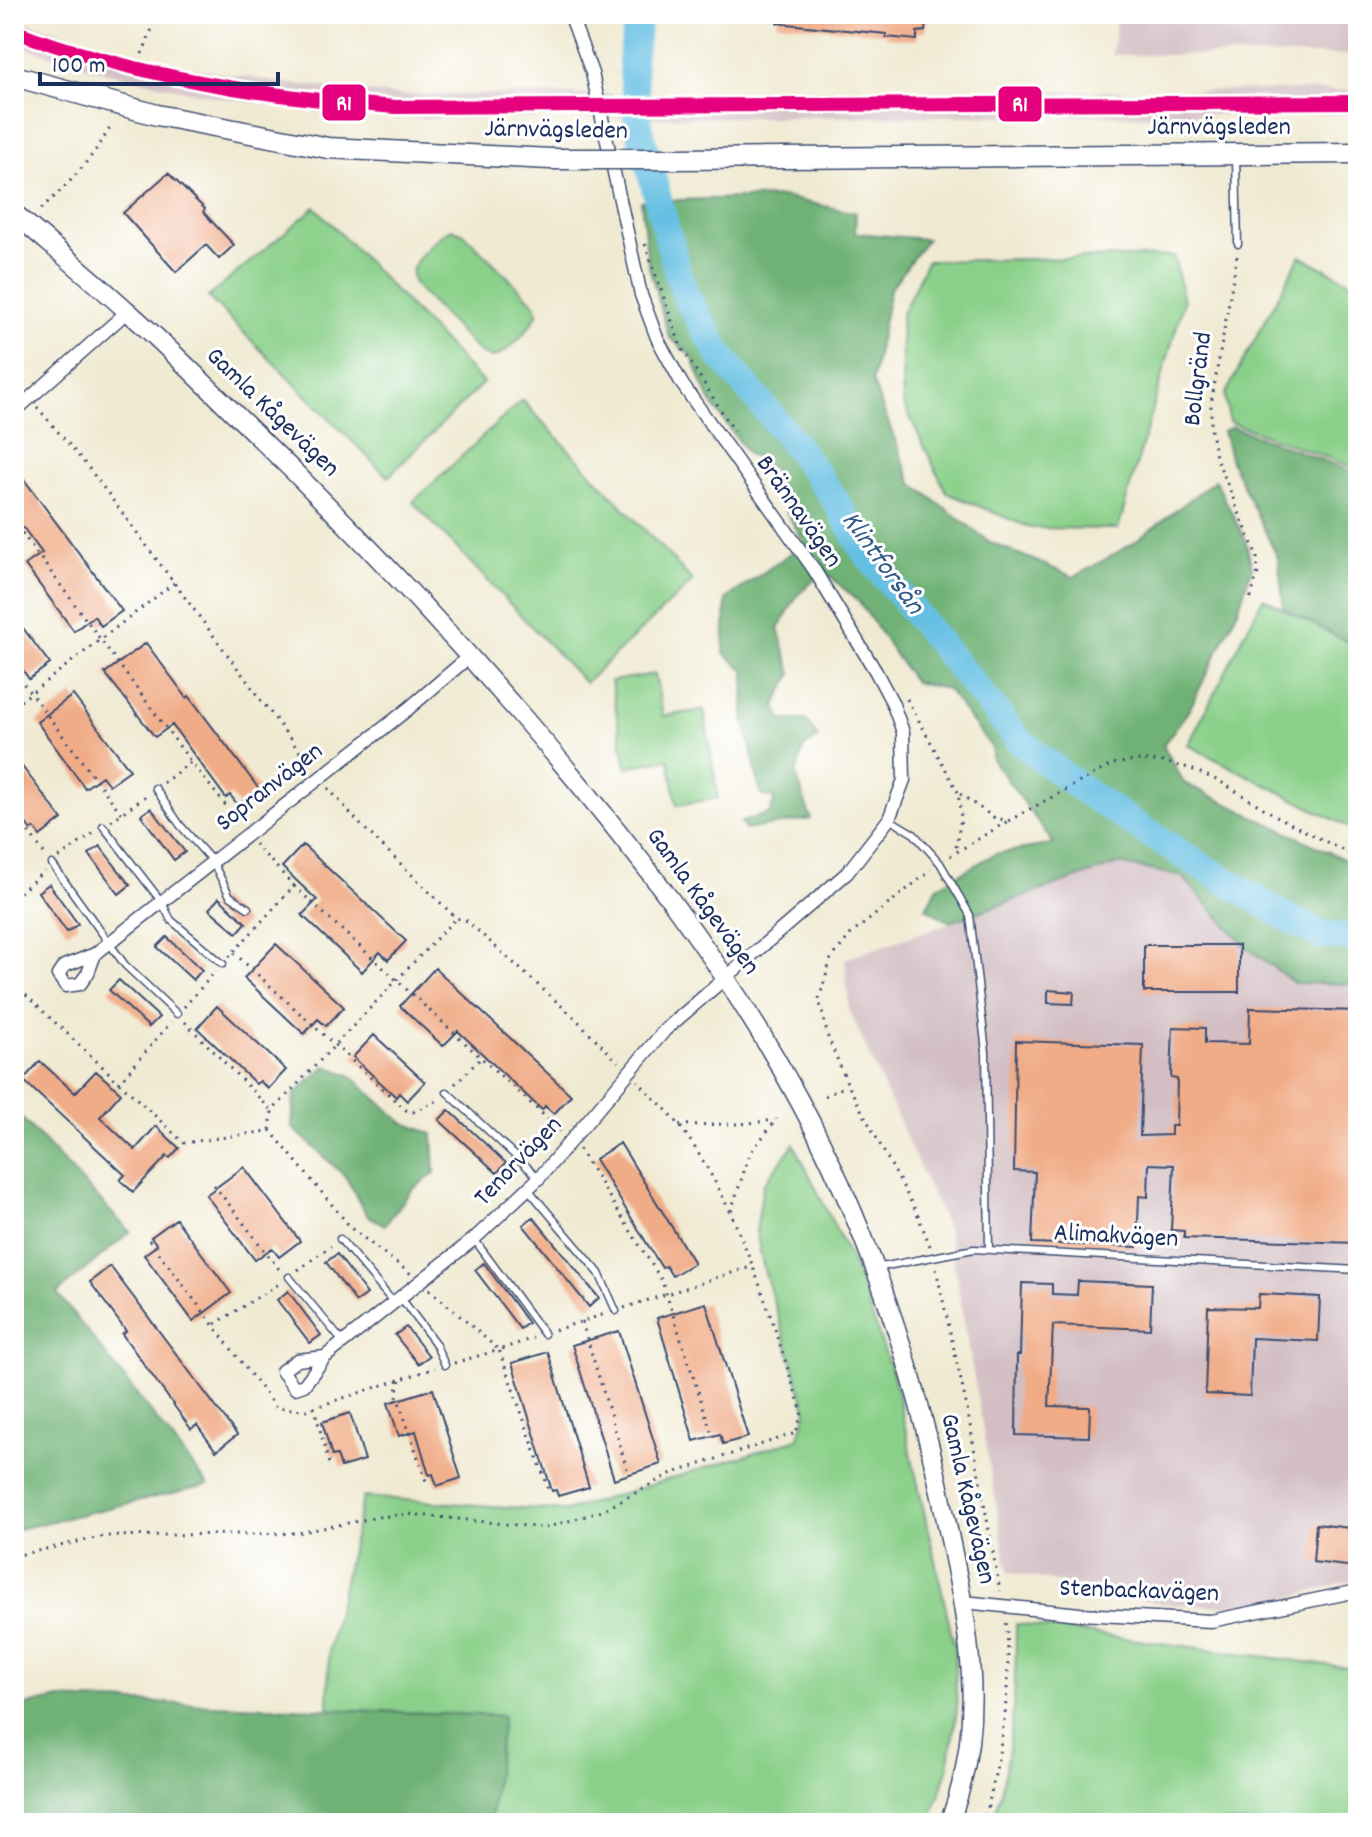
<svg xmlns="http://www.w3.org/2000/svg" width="1372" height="1837" font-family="Dekko,sans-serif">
<rect width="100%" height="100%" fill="#fff"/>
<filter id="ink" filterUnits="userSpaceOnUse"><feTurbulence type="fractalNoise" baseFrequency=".0125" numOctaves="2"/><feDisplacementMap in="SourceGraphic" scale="16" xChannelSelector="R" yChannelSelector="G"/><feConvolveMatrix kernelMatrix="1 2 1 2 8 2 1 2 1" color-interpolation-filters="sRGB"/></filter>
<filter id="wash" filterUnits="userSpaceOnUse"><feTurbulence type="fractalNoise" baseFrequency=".006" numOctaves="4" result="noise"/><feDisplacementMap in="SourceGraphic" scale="32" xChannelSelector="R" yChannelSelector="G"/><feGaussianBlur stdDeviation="1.8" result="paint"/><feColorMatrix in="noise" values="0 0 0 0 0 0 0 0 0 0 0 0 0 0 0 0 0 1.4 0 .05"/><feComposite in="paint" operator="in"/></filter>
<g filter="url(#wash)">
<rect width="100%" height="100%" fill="#f0ead2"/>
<path fill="#d2bec3" d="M1117 14H1358V55H1112Z
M14 18 158 62 274 82 396 95 1358 90V114L395 119 328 114 215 97 105 72 14 44Z
M1118 864 1182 876 1244 945 1294 983 1358 984V1579L1254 1607 1164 1604 1008 1572 948 1230 849 1010 845 959Z"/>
<path fill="#8bd08a" stroke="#538074" stroke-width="2" d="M315 207 483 383 388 477 208 297Z
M452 229 464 234 534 303 538 312C530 329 510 352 492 358L480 353 416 287C414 282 411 279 412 274 412 260 440 234 452 229Z
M1174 256 1184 301 1118 529 1031 528 947 493 903 403 901 316 927 261Z
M1300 256 1358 286V469L1229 422 1225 395Z
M522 400 693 581 585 683 413 502Z
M1263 598 1358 647V832L1188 745Z
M655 674 663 716 704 710 718 798 677 805 669 759 626 767 611 681Z
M794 1144 855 1268 894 1378 954 1645 957 1711 947 1773 929 1823H490L503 1716 328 1709 329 1647 363 1497 566 1511 798 1439 807 1411 764 1270 756 1232 763 1185Z
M1016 1624 1358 1669V1823H992C1013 1759 1016 1690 1016 1624Z"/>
<path fill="#70b276" stroke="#46706a" stroke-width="2" d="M783 197 856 213 855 233 927 239 890 289 872 381 912 483 990 542 1074 577 1135 542 1215 480 1245 539 1252 567 1238 610 1189 710 1163 745 1184 783 1358 866V984L1294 983 1244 945 1182 876 1118 864 950 922 926 908 938 886 995 854 1054 844 992 759V748L947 689 914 682 859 602 824 571 797 596 778 629 792 674 775 705 782 720H806L818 738 803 748 796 775 811 819 745 830 741 822 770 813 775 799 761 795 744 716 745 671 724 653 726 599 805 543 787 513 773 469 748 454 710 401 692 357 669 337 648 263 641 201Z
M1232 427 1347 469 1358 479V647L1284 609 1278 558 1231 461 1223 431Z
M326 1066 350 1075 402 1122 433 1134 435 1173 412 1190 385 1225 367 1215 345 1176 292 1127 294 1095Z
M14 1110 130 1232 57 1293 208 1485 14 1530Z
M55 1699 503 1716 490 1823H14V1708Z"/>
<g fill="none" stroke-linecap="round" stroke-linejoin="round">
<path stroke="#65bfe3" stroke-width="28" d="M639 14 632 59 638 124 678 274 688 301 721 356 789 437 836 501 864 551 1018 739C1101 810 1197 862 1289 919L1321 935 1358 938"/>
</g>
<g id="blocks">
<path fill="#f0ac87" d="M778 14H927L925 31 917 32V40L886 37V34L777 23Z
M168 173 205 209 203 212 234 245 219 259 206 245 176 272 123 213Z
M14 466 122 611 101 626 94 616 74 631 25 565 42 553 14 515Z
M14 616 50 664 29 679 22 669 14 675Z
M146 643 187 698 189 696 259 789 238 805 230 795 226 798 172 725 155 737 105 673Z
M73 695 130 770 109 785 102 776 85 788 37 722Z
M14 756 62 819 40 836 34 828 31 830 14 808Z
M151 808 185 852 174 860 141 815Z
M303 845 406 941 388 960 380 952 362 972 302 915 317 900 282 867Z
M100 846 130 885 119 894 89 854Z
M49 884 78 924 67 932 38 892Z
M219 898 246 923 237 933 209 909Z
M167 937 202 970 193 980 157 947Z
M276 944 344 1007 326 1026 318 1019 304 1034 244 978Z
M1144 945H1239V992H1144Z
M435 968 571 1095 554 1114 545 1106 542 1110 458 1031 443 1046 400 1006Z
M119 980 159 1017 149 1027 109 990Z
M1048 990 1074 992 1073 1004 1048 1003Z
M217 1006 286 1070 268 1089 260 1081 256 1084 197 1028Z
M1250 1008 1358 1011V1243L1184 1238V1231L1171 1230 1174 1165 1149 1164 1148 1197 1139 1196 1137 1247 1032 1243 1035 1172 1014 1171 1016 1041 1143 1045 1140 1136 1171 1135V1126H1176L1177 1079 1171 1078 1173 1027 1205 1028V1043L1249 1044Z
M374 1035 425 1082 407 1101 399 1093 396 1097 353 1057Z
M40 1061 75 1093 96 1071 121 1093 100 1117 135 1150 156 1126 179 1148 170 1158 167 1156 133 1192 120 1180 125 1175 23 1080Z
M449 1110 506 1163 497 1173 439 1120Z
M620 1143 694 1263 672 1276 666 1266 662 1268 595 1159Z
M244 1167 300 1241 279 1257 272 1248 255 1260 206 1195Z
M533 1217 599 1298 589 1307 523 1225Z
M176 1219 231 1293 193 1321 144 1255 157 1245 151 1237Z
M337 1254 367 1294 356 1302 326 1262Z
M484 1263 528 1323 520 1329 475 1270Z
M110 1266 237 1435 216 1451 197 1425 191 1429 122 1334 126 1331 90 1282Z
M1078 1281 1152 1284 1150 1329 1053 1325 1049 1406 1090 1407 1089 1437 1016 1435 1017 1355H1020L1022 1283 1052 1284V1294L1077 1295Z
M288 1291 321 1335 310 1343 277 1300Z
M1259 1294 1320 1297 1318 1341 1252 1338 1250 1396 1205 1394 1208 1307 1258 1308Z
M706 1303 748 1437 723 1444 720 1434 694 1441 657 1318Z
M406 1327 429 1356 418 1364 395 1335Z
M619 1331 661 1464 614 1479 572 1345Z
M548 1352 589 1487 558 1496 556 1490 552 1491 512 1363Z
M433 1389 461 1478 437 1486 433 1474 429 1475 416 1431 399 1436 388 1403Z
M350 1413 365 1460 341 1467 337 1455 332 1456 322 1422Z
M1316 1524 1358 1529V1562L1355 1567 1313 1562Z"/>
</g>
</g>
<g filter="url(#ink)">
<use href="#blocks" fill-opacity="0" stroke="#3b4b6f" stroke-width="2"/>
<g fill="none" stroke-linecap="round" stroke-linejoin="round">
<g stroke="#3b4b6f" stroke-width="9">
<path id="lane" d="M1236 159 1238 244
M155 788 180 825 212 861 230 896 248 908
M889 819 914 834 940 863 970 915 986 1052 989 1250
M103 826 161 901 171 920 223 964
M52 864 125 965 177 1014
M447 1092 539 1178
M528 1189 599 1273 616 1311
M340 1239 394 1303
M474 1239 544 1334
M876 1268 974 1249 1358 1270
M289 1277 342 1341
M401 1298 435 1343 445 1365"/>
</g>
<g stroke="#3b4b6f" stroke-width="15">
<path id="street" d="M14 412 128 311
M95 954 88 973 80 984 66 986 58 975 64 966 95 954 408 709 470 656
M325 1357 304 1385 295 1388 282 1371 297 1360 325 1357 474 1239 539 1178 665 1030 847 873 889 819 904 780 903 732 892 702 876 672 813 568 682 384 657 338 641 295 592 73 570 14
M964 1602 1080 1614 1211 1621 1358 1591"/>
</g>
<g stroke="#3b4b6f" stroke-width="21">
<path id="secondary" d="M14 213C51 245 89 276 125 309 164 343 201 380 238 417 337 512 431 611 521 715 625 836 724 960 800 1102 867 1226 915 1369 943 1506 966 1615 991 1716 949 1823"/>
</g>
<g stroke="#3b4b6f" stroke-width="23">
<path id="primary" d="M14 76 157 115 328 148 551 159
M674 159 1358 153"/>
</g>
<path stroke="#3b4b6f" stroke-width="3" stroke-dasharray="2 6" stroke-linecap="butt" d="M142 54 158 14
M41 209C69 184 91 160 110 128
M645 244 681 347 734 431
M1237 256 1211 404V433L1216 457 1257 556 1258 573 1250 600
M14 380 22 389
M37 407 88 467 311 767
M14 522 22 533 14 539
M22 533 191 762
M14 671 121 813
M907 699 958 792 961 818 955 853
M14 706 174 583
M163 783 191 762 239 822
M328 788 360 824 456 918 467 921 577 1020 618 1062
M960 794 993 817 1008 821 1113 764 1141 760 1163 762 1189 768 1221 782 1278 817 1358 858
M14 813 47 857
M111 821 147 795
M950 856 1008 821
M59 858 95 832
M294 886 562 1132
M14 898 44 871
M234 953 406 1110 413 1112 439 1100
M229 957 294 886 255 844
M14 984 184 1143 261 1132 270 1130 272 1111 455 919
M184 1007 216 971
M185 1022 272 1111
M119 1083 171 1022
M455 1084 481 1058
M825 1096 846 1086
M679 1125 741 1124 775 1120
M270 1130 352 1229 411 1274
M579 1149 662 1281 713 1437
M214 1185 282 1273
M731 1211 750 1153 777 1119
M149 1240 276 1408 307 1410 435 1368
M930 1246 917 1213 848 1085 828 1037 819 999 831 959 850 935 931 870
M936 1269 966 1403 1000 1591
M298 1270 331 1246
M429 1289 499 1350 533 1338
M624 1308 753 1266
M582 1322 627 1469
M215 1324 282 1282
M555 1330 605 1314
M454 1363 499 1350 550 1493
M400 1380 396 1393 426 1481
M314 1407 329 1464
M14 1556 105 1536 298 1533 378 1517 408 1514 545 1528 602 1511 670 1474 796 1433 802 1412C769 1314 742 1211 680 1126 668 1110 651 1096 638 1081
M984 1823C1000 1758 1013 1688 1006 1622"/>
<use href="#lane" stroke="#fff" stroke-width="6"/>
<use href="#street" stroke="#fff" stroke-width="12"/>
<use href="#secondary" stroke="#fff" stroke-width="18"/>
<use href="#primary" stroke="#fff" stroke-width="20"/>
<g stroke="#3b4b6f" stroke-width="23" stroke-linecap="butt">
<path id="primary-bridge" d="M551 159H674"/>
</g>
<use href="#primary-bridge" stroke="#fff" stroke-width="20"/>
<g stroke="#fff" stroke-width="20">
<path id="rail-1" d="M14 31C137 77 266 97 396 107L1358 102"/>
</g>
<use href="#rail-1" stroke="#e5007d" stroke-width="14"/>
</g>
</g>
<g text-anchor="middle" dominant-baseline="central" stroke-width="6" stroke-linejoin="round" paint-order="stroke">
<g font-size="26" fill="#1b2f5e" stroke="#fff">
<text x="1219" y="128">Järnvägsleden</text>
<text transform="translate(556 131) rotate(1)">Järnvägsleden</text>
<text transform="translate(1199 379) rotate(-83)">Bollgränd</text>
<text transform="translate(272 413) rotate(44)">Gamla Kågevägen</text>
<text transform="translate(798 512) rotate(55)">Brännavägen</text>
<text transform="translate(270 788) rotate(-38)">Sopranvägen</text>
<text transform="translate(702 902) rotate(54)">Gamla Kågevägen</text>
<text transform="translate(519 1162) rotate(-46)">Tenorvägen</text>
<text transform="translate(1116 1237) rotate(3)">Alimakvägen</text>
<text transform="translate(967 1499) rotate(77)">Gamla Kågevägen</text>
<text transform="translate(1139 1592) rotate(2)">Stenbackavägen</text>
</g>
<g font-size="28" font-style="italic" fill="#315a86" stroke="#fff">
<text transform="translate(881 564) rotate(54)">Klintforsån</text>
</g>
</g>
<g stroke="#fff" stroke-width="3">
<rect x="321" y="83" width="46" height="39" rx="8" fill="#e5007d"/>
<rect x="997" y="85" width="46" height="38" rx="8" fill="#e5007d"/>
</g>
<g font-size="22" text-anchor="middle" font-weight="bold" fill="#fff">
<text x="344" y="110">R1</text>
<text x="1020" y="111">R1</text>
</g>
<rect width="1372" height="1837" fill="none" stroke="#fff" stroke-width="48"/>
<path d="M40 72v12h238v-12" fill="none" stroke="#1b2f5e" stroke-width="4"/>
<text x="52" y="72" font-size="24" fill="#1b2f5e" stroke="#ffffff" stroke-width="6" paint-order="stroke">100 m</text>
</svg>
